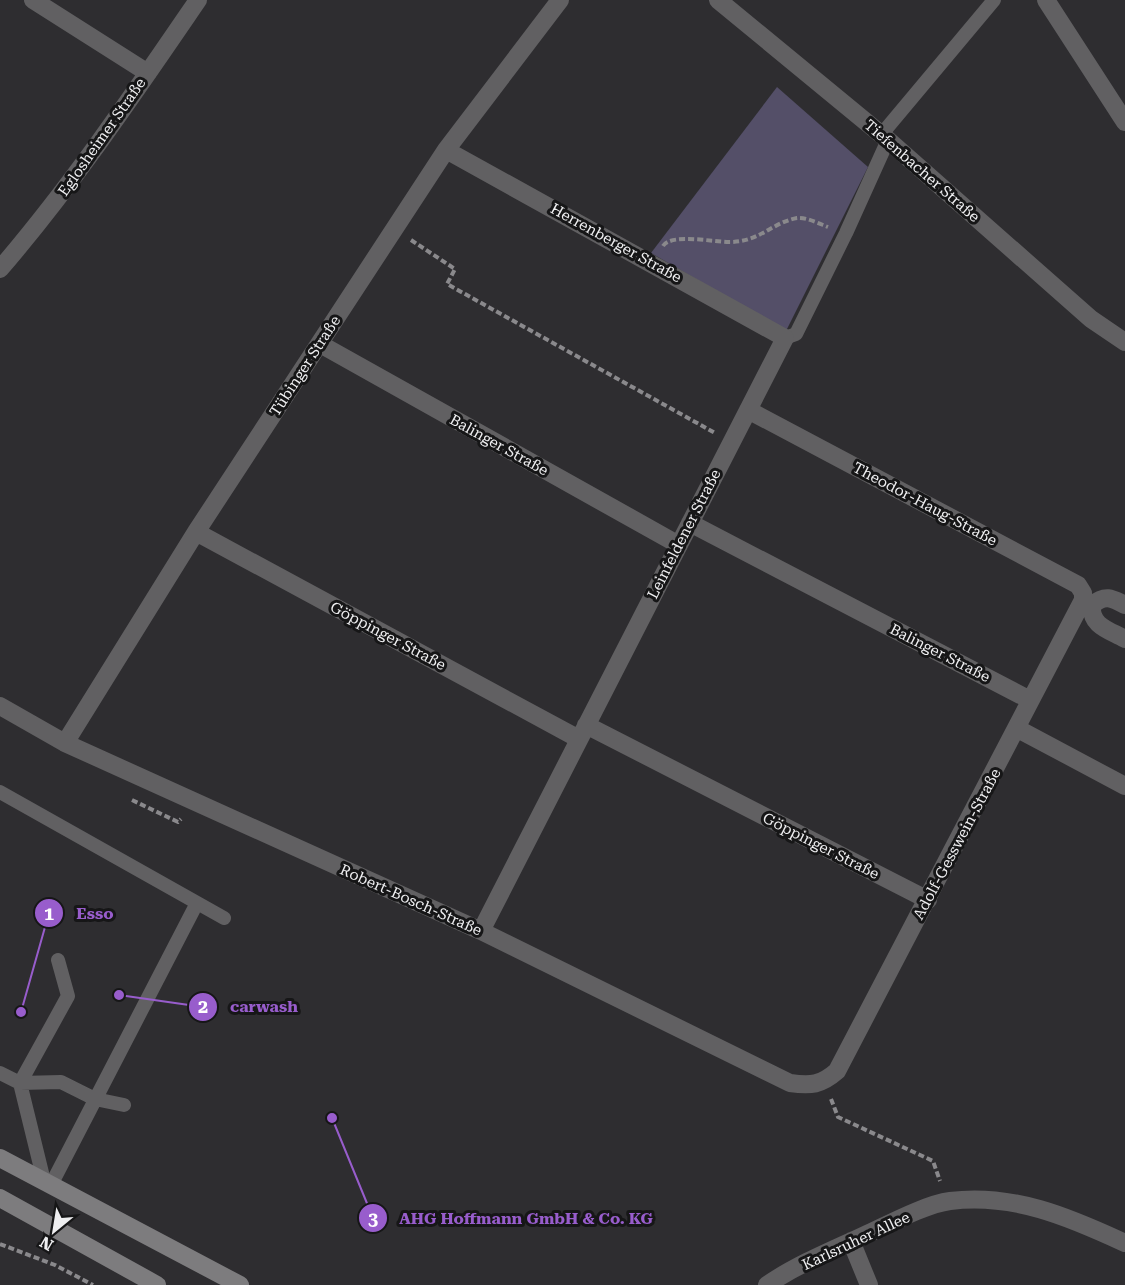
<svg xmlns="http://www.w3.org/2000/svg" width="1125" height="1285" font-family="'Roboto Serif',serif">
<rect width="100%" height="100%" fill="#2e2d30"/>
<path fill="#544f68" d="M777 87 868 167 786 331 651 253Z"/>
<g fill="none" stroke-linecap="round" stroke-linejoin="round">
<path stroke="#8a898c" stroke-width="4" stroke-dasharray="6 3" stroke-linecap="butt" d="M411 240 455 269 447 284 715 433
M663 246C671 233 713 242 729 242 760 242 771 223 797 218 806 217 820 224 828 227
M132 800 178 822 181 819
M831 1099 838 1117 933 1161 940 1181
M0 1244 55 1265 93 1285"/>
<path stroke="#616062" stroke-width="14" d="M881 135 994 0
M785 338 796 334 846 233 888 140
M0 792 224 918
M58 960 68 996 20 1083 61 1082 95 1099 124 1105
M0 1073 20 1083 44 1181
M51 1185 197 903"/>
<path stroke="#616062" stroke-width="18" d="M33 0 148 73
M718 0 888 140 1091 319 1125 342
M1046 0 1125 122
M446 150 785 338 481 931
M0 269C73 184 135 92 198 0
M320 344 679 545
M748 410 1078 585 1083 593V600L1092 605
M690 523 1030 700
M196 532 579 739
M1125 605C1112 598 1105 594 1092 605 1090 626 1109 630 1125 639
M0 706 65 743 481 931 790 1083C811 1086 821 1085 837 1071L1083 600
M586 725 928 900
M1018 729 1125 786
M65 743 196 532 446 150 560 0
M851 1241 869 1285
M767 1285C796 1265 832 1250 865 1235 887 1225 926 1204 950 1201 1013 1193 1069 1217 1125 1243"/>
<path stroke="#7d7c7e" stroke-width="18" d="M0 1158 240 1285
M0 1198 157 1285"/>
</g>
<g text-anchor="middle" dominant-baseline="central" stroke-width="6" stroke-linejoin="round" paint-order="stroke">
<g font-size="15" fill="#efeff1" stroke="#161617">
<text transform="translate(102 137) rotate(-55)">Eglosheimer Straße</text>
<text transform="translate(922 171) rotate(41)">Tiefenbacher Straße</text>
<text transform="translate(616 243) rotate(29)">Herrenberger Straße</text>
<text transform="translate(305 366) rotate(-57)">Tübinger Straße</text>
<text transform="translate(499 445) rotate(29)">Balinger Straße</text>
<text transform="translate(925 504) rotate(28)">Theodor-Haug-Straße</text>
<text transform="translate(684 534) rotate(-63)">Leinfeldener Straße</text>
<text transform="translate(388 636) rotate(28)">Göppinger Straße</text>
<text transform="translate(940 653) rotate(27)">Balinger Straße</text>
<text transform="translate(957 844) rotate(-62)">Adolf-Gesswein-Straße</text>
<text transform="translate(821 846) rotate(27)">Göppinger Straße</text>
<text transform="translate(411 900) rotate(24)">Robert-Bosch-Straße</text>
<text transform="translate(856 1241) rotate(-25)">Karlsruher Allee</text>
</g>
</g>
<path fill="none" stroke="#985dcc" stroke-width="2" d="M21 1012L49 913M119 995L203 1007M332 1118L373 1218"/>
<g fill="#985dcc" stroke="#161617" stroke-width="2">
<circle cx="21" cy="1012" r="6"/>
<circle cx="119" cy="995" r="6"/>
<circle cx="332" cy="1118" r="6"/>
<circle cx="49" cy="913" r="15"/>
<circle cx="203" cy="1007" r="15"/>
<circle cx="373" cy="1218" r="15"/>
</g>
<g font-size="18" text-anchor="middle" font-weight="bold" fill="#fff">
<text x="49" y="920">1</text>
<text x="203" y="1013">2</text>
<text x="373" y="1225">3</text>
</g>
<g font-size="16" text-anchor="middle" font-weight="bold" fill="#985dcc" stroke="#161617" stroke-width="6" stroke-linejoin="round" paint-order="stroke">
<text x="95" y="919">Esso</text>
<text x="264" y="1012">carwash</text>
<text x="526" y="1224">AHG Hoffmann GmbH &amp; Co. KG</text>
</g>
<g transform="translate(54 1231) rotate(210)" stroke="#161617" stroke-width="4.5" paint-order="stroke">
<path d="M0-4.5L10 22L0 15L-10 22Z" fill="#efeff1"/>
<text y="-9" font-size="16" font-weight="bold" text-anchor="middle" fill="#efeff1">N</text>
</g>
</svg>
